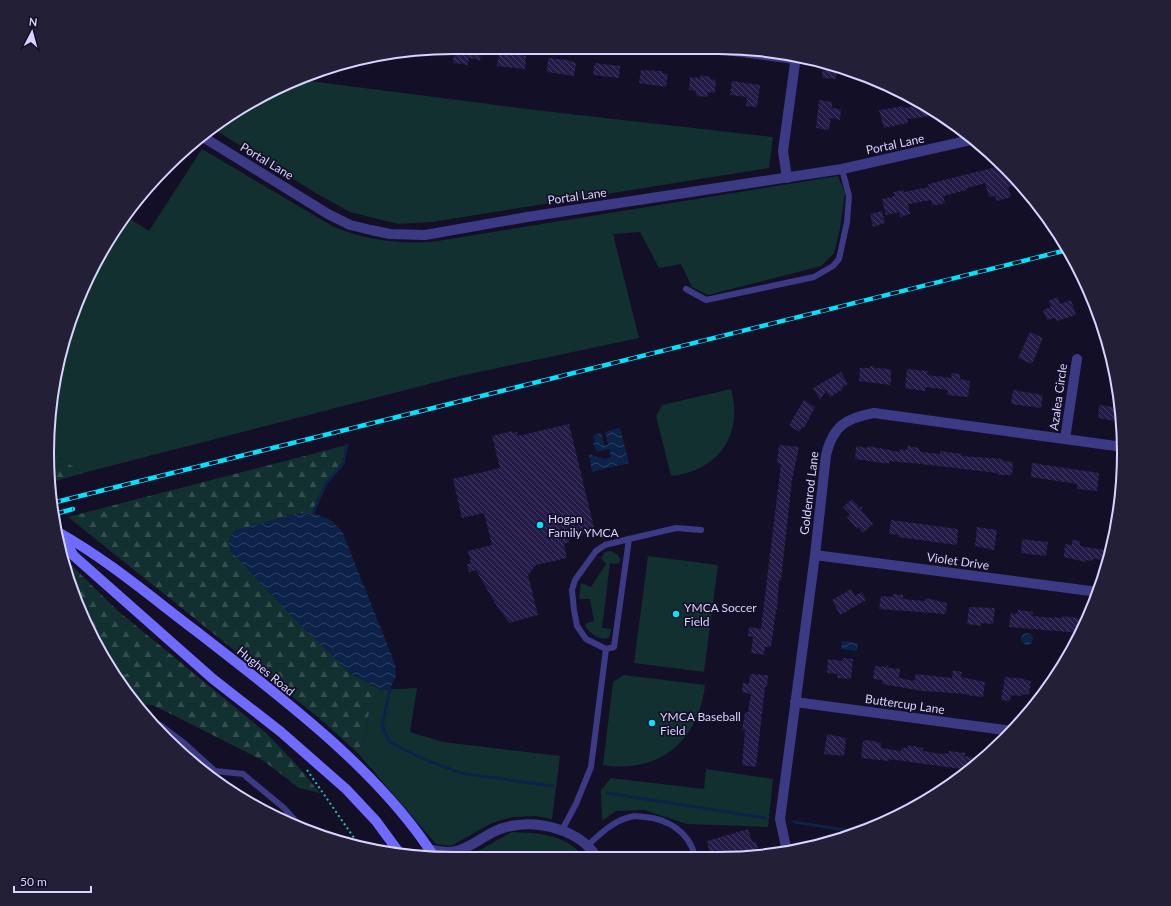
<svg xmlns="http://www.w3.org/2000/svg" width="1171" height="906" font-family="Lato,sans-serif">
<defs>
<pattern id="forest-firs" width="22" height="20" patternUnits="userSpaceOnUse"><rect width="22" height="20" fill="#12302f"/><path d="M5 1l3.5 6h-7zM16 11l3.5 6h-7z" fill="#344d4e"/></pattern>
<pattern id="water-waves" width="16" height="10" patternUnits="userSpaceOnUse"><rect width="16" height="10" fill="#0c2248"/><path d="M0 5q4-4 8 0t8 0" fill="none" stroke="#2f4163"/></pattern>
<pattern id="building-back-hatch" width="6" height="6" patternUnits="userSpaceOnUse"><rect width="6" height="6" fill="#241b47"/><path d="M-1 5l2 2M0 0l6 6M5-1l2 2" fill="none" stroke="#433b63"/></pattern>
</defs>
<rect width="100%" height="100%" fill="#130f26"/>
<path fill="#12302f" d="M302 80 535 110 773 137 769 168 432 222 398 224 350 212 319 195 214 129 250 102Z
M202 149 334 227C366 240 397 244 431 242L838 176 845 193 840 229 834 253 821 266 708 295 692 287 681 264 659 268 640 232 613 234 639 338 460 376 83 473 49 451 50 400 61 348 101 250 127 217 149 231Z
M731 389C744 435 718 471 671 476L656 416 662 405Z
M611 551 618 555 621 560 618 564 610 563 602 628 611 629 609 638C598 640 592 635 585 626L587 623 594 621 590 599H579L581 583 591 587 606 564 601 558 605 552Z
M648 556 718 565 704 672 634 663Z
M96 639 132 670 116 680Z
M624 675 705 685C699 741 659 774 603 765L613 682Z
M417 688 410 732 443 742 560 756 552 819 535 816 513 817 492 823 451 846 436 844 357 752 364 742 370 706 381 690Z
M706 769 773 779 768 827 687 824 644 810 616 811 602 821 601 790 611 778 704 789Z
M512 832C538 833 565 834 583 856H469Z"/>
<path fill="url(#forest-firs)" d="M347 445 343 464 326 483 313 513 294 514 234 531 229 540 231 551 351 674 381 690 370 706 364 742 357 752 319 718 68 517Z
M49 451 83 473 49 483Z
M64 558 118 611 265 732 295 763 320 793 299 788 264 761 173 715 152 705 136 704 116 680 132 670 96 639 68 583Z"/>
<path fill="url(#water-waves)" d="M620 428 629 463 592 472 589 454 605 459 611 457 609 449 597 452 593 443H595L593 435 601 433 605 445 608 444 605 432Z
M313 513 331 520 342 531 395 664 396 676 390 689 381 690 351 674 298 623 230 551 229 540 234 531 294 514Z
M1021 639a6 6 0 1 1 12 0a6 6 0 1 1-12 0Z
M842 641 858 643 857 651 841 649Z"/>
<g fill="none" stroke-linecap="round" stroke-linejoin="round">
<path stroke="#0c2248" stroke-width="3" d="M313 513 326 483 343 464 347 445
M390 689 382 726 390 742 417 756 460 773 553 786
M607 793 765 818
M794 822 859 832"/>
</g>
<path fill="url(#building-back-hatch)" d="M455 47 482 49 480 60 469 58 468 65 453 63Z
M505 52 526 56 525 69 497 66 499 53 505 54Z
M548 58 569 60V61L576 63 574 76 547 72Z
M823 61 837 66 836 79 822 78Z
M595 63 620 66 619 78 593 75Z
M641 70 662 71V73L668 74 666 87 639 83Z
M701 75 710 77V79L716 80 715 93 708 92 707 97 696 96V91L689 90 690 77 700 78Z
M732 81 760 85 757 107 746 106 747 97 730 95Z
M819 100 832 102V108L841 109 840 120 831 118 829 130 816 128Z
M919 102 939 115 907 119 908 123 884 128 879 110 903 106 904 108 920 105Z
M1004 165 1020 184 1008 187 1011 197 997 201 995 196 989 197 985 183 967 188V190L943 196 945 203 932 206 931 200 908 204 910 214 900 217 899 212 886 215 882 199 895 196 893 192 904 190V192L929 187 928 184Z
M882 211 885 223 873 227 870 214Z
M1058 297 1060 304 1071 300 1076 315 1057 321 1055 318 1047 320 1043 310 1051 307 1048 301Z
M1030 332 1043 338 1032 364 1018 358Z
M872 365 875 368 891 369V385L859 381 860 368H869Z
M907 369 928 371 927 375 951 378 952 373 960 374V379L970 381 968 397 947 395 948 390 926 387 925 391 905 388Z
M841 372 848 384 842 387 843 389 830 397 826 391 820 400 813 388Z
M1013 390 1043 395 1041 408 1011 404Z
M804 400 815 407 804 428 802 427 799 432 789 425Z
M1099 405 1120 408 1121 422 1098 418Z
M569 424 595 531 568 538 570 542 564 544 567 558 536 565 528 575 538 615 509 623 495 603 476 570 469 572 467 564 471 563 468 551 492 545 484 513 462 518 453 479 500 468 492 436 512 431 513 433 517 432 518 436Z
M779 445 799 447 792 480 781 580H779L777 610H776L771 647H765L764 655 751 653 753 637 748 636 749 627 761 629 781 464 777 463Z
M856 446 867 448 868 446 900 452V449L906 450 908 446 919 448V450L922 452 940 454V451L962 454V456L1003 459V461L1013 462 1012 475H998L997 473 921 464 889 461V464L855 459Z
M1032 463 1099 473 1097 491 1077 489V484L1031 477Z
M852 499 859 507H862V511L873 524 863 533 858 527 856 528 847 517 850 514 843 507Z
M891 520 958 529 957 545 898 537 899 535 889 534Z
M977 527 997 530 994 550 975 546Z
M1022 539 1048 542 1046 556 1021 553Z
M1072 540 1080 541V546L1111 551 1108 560 1093 559V561L1086 560V562L1064 557 1065 544 1072 545Z
M851 589 855 596 862 592 866 600 840 615 832 600Z
M893 594 903 595V599L925 601V598L947 603 946 614 879 609 881 596 893 597Z
M969 607 995 608 993 624 981 623V626L967 624Z
M1018 610 1033 612 1032 616 1055 618V617L1062 618V616L1078 618V620H1084L1083 627 1080 633 1009 627 1011 613 1017 614Z
M843 658 853 659 851 679 837 678 838 674 827 673 828 659 842 661Z
M887 665 889 668 900 669 899 678 914 681 916 674 952 678 953 670 962 672 961 677 985 682 983 697 966 695 967 694 923 691 882 684V680L873 679 875 666 885 667Z
M750 674 768 675 767 687H765L756 767 742 765 745 730H742L745 712H748L751 694 742 692 743 683 749 684Z
M1005 677 1025 679V680L1031 681 1029 695 1022 694V696L1011 695 1010 701 1001 700Z
M827 734 846 738 844 756 824 754Z
M869 740 881 743V748L901 751 902 748H908V745L923 748V751L941 754 949 753V751L965 753V756L974 758 973 767 968 770 889 759V761L861 758 863 741Z
M748 829 752 842H756L760 856H710L707 841Z"/>
<g fill="none" stroke-linecap="round" stroke-linejoin="round">
<path stroke="#2fb8b0" stroke-width="2" stroke-dasharray="2 3" stroke-linecap="butt" d="M307 770 359 845"/>
<path stroke="#3d3a85" stroke-width="6" d="M686 289 706 300 814 277 833 266 839 259 847 222 849 196 842 169
M606 649 586 639 577 626 574 610 572 590 575 580 596 551 605 545 629 539
M152 723 160 725 184 743 215 771 243 774 284 808 304 830
M562 830 576 804 591 767 606 649 614 647 629 539 676 528 701 530
M587 846C600 834 613 821 630 817 634 815 640 817 645 817 668 819 689 832 695 856"/>
<path stroke="#3d3a85" stroke-width="10" d="M711 48 795 59
M787 178 783 151 796 56
M1065 439 1077 359
M815 555 1098 592
M795 702 1012 731
M429 849C469 861 476 833 511 826 539 820 579 830 596 856
M787 852 780 819 815 555 826 455C833 426 846 418 874 413L1123 447"/>
<path stroke="#3d3a85" stroke-width="10" d="M203 137 328 214 350 225 371 230 390 234 425 235 527 217 842 169 975 139"/>
<path stroke="#6f6bff" stroke-width="10" d="M58 532C108 560 151 597 196 631 277 694 377 768 433 855
M60 534 74 556 213 679 281 732 346 789 376 821 401 855"/>
<g stroke="#00e5ff" stroke-width="4.5">
<path id="rail" d="M52 503 1067 250
M55 514 73 509"/>
</g>
<use href="#rail" stroke="#130f26" stroke-width="3" stroke-dasharray="9" stroke-linecap="butt"/>
</g>
<g fill="#00e5ff" stroke="#130f26" stroke-width="1.5">
<circle cx="540" cy="525" r="4"/>
<circle cx="676" cy="614" r="4"/>
<circle cx="652" cy="723" r="4"/>
</g>
<g text-anchor="middle" dominant-baseline="central" stroke-width="3.5" stroke-linejoin="round" paint-order="stroke">
<g font-size="12" fill="#d9d4ff" stroke="#130f26">
<text transform="translate(895 144) rotate(-12)">Portal Lane</text>
<text transform="translate(267 161) rotate(31)">Portal Lane</text>
<text transform="translate(577 196) rotate(-8)">Portal Lane</text>
<text transform="translate(1058 397) rotate(-82)">Azalea Circle</text>
<text transform="translate(809 493) rotate(-83)">Goldenrod Lane</text>
<text transform="translate(958 561) rotate(8)">Violet Drive</text>
<text transform="translate(266 671) rotate(39)">Hughes Road</text>
<text transform="translate(905 704) rotate(8)">Buttercup Lane</text>
</g>
<g font-size="12" fill="#d9d4ff" stroke="#130f26" text-anchor="start">
<text x="548" y="518">Hogan<tspan x="548" dy="14">Family YMCA</tspan></text>
<text x="684" y="607">YMCA Soccer<tspan x="684" dy="14">Field</tspan></text>
<text x="660" y="716">YMCA Baseball<tspan x="660" dy="14">Field</tspan></text>
</g>
</g>
<path d="M0 0H1171V906H0ZM453 54H718A399 399 0 0 1 1117 453V453A399 399 0 0 1 718 852H453A399 399 0 0 1 54 453V453A399 399 0 0 1 453 54Z" fill="#231f37" fill-rule="evenodd"/>
<path fill="none" stroke="#d9d4ff" stroke-width="2" d="M453 54H718A399 399 0 0 1 1117 453V453A399 399 0 0 1 718 852H453A399 399 0 0 1 54 453V453A399 399 0 0 1 453 54Z"/>
<g transform="translate(32 32) rotate(6)" stroke="#130f26" stroke-width="3" paint-order="stroke">
<path d="M0-3L7 15L0 10L-7 15Z" fill="#d9d4ff"/>
<text y="-6" font-size="11" font-weight="bold" text-anchor="middle" fill="#d9d4ff">N</text>
</g>
<path d="M14 886v6h77v-6" fill="none" stroke="#d9d4ff" stroke-width="2"/>
<text x="20" y="886" font-size="12" fill="#d9d4ff" stroke="#130f26" stroke-width="3" paint-order="stroke">50 m</text>
</svg>
